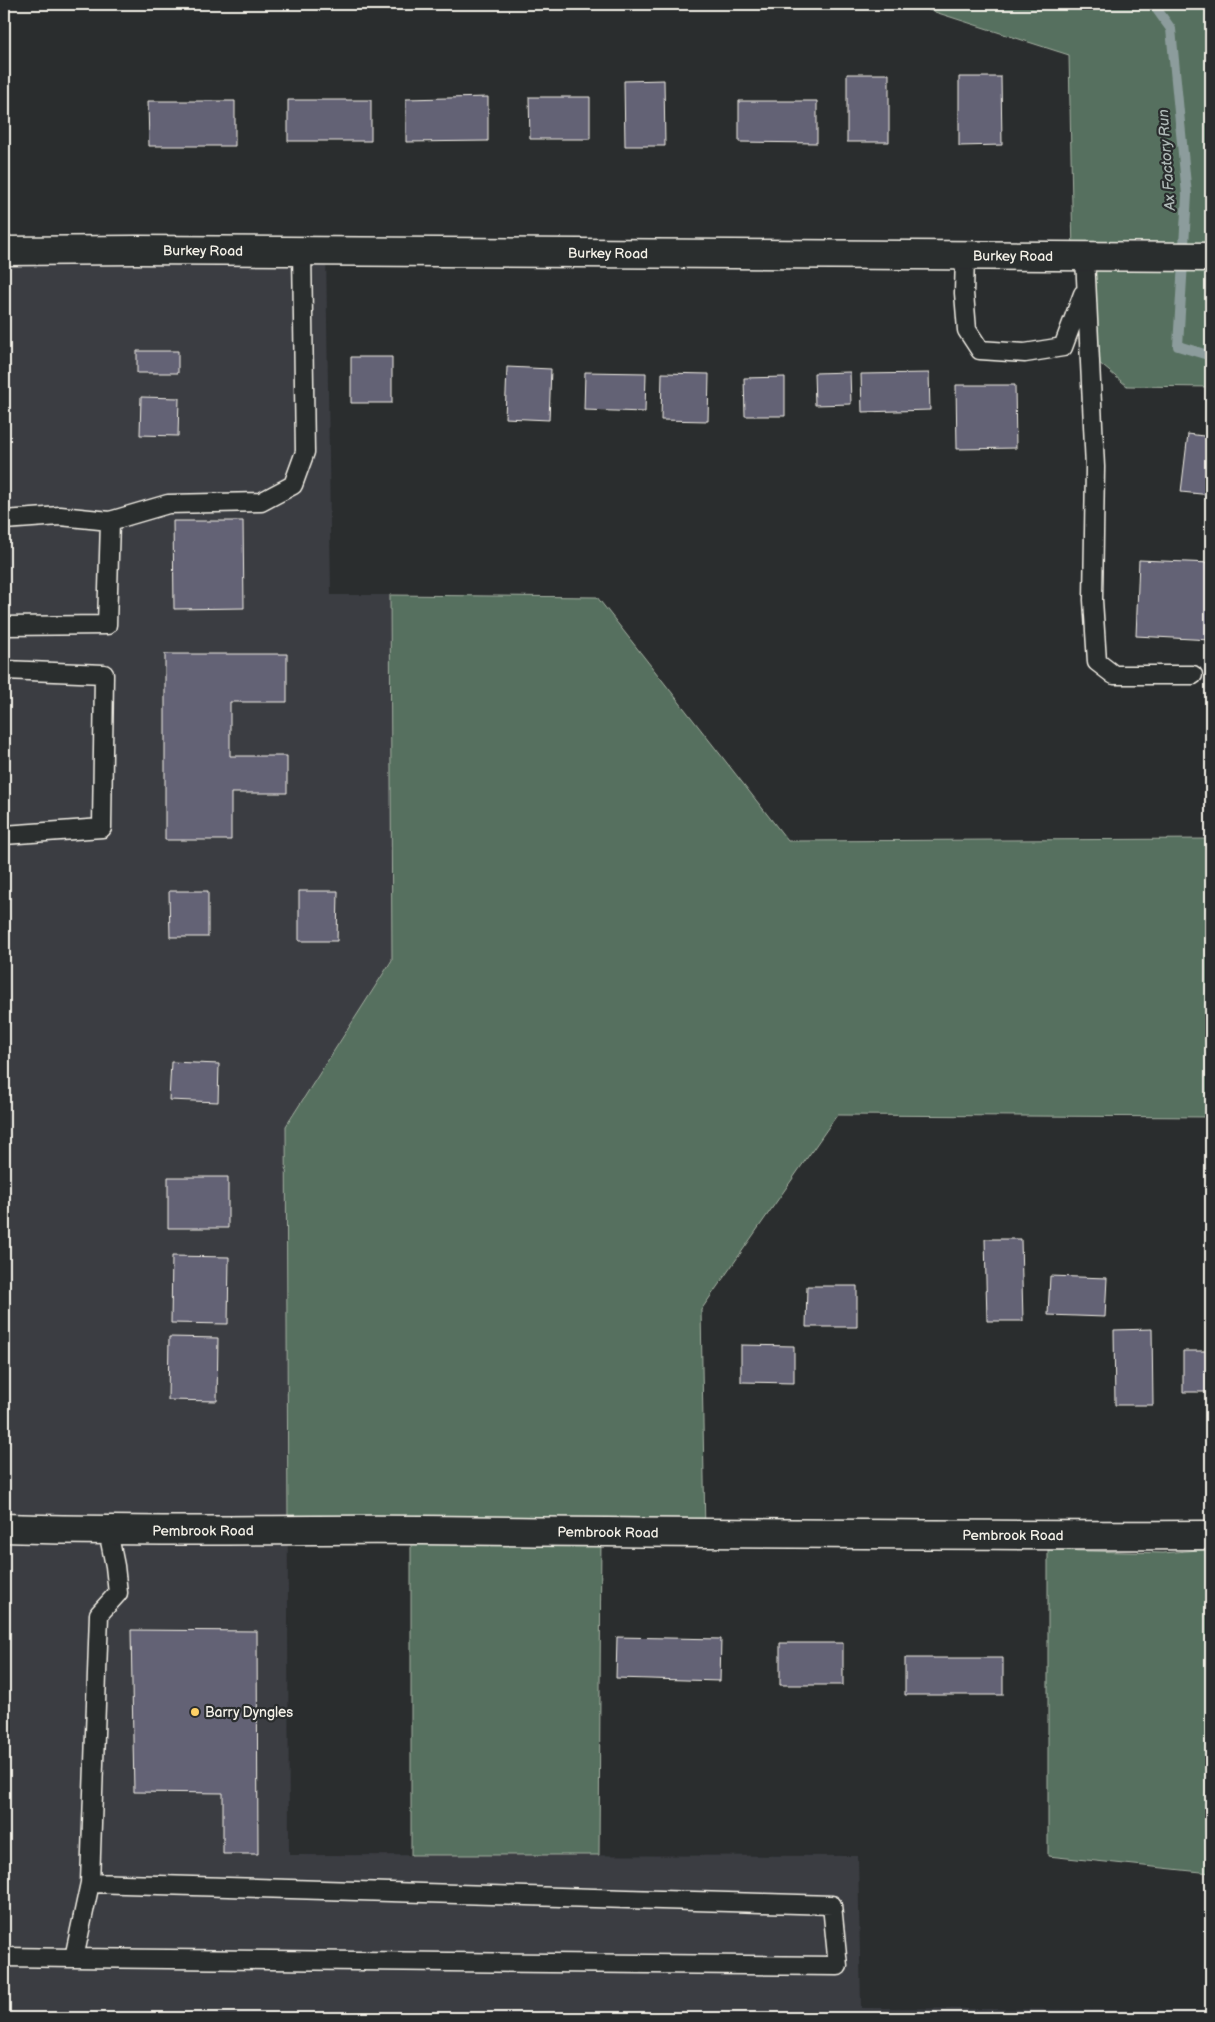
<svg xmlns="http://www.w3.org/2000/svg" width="1215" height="2022" font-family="'Balsamiq Sans',sans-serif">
<rect width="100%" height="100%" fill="#2a2d2e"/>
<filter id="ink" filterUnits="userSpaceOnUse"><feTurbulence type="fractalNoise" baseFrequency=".02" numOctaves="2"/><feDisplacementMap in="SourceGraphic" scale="10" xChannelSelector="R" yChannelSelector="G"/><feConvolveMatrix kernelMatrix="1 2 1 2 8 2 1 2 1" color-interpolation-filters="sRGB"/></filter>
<g filter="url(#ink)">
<path fill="#3b3d43" d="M4 251H326L331 595H390L392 960 286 1126 289 1855 858 1856 861 2008 1211 2011V2018H4Z"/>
<path fill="#56705e" stroke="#a5b0a3" d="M910 4H1210L1211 387 1127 386 1098 362 1095 257 1073 256 1069 55Z
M390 595 597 597 788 841 1211 839V1117L837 1115 701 1310 705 1533 601 1532 599 1855H411V1531H288L286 1126 392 960Z
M1211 1549V1873L1048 1856V1550L1163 1553Z"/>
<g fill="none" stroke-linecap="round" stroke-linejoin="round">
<path stroke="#8c9c9c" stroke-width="10" d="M1153 4 1171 29 1187 195 1178 346 1211 356"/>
</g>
<path fill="#646274" stroke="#f4f1e8" d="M847 74H889V142H847Z
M959 77H1001L1002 145 959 146Z
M664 80 665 146H625L624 81Z
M488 97V141L406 142V99Z
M529 97H590V139H530Z
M288 100H371V141H288Z
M148 101H235V146H149Z
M739 101H817V143L739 142Z
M137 351H178V373H137Z
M351 357H392V403H351Z
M507 367 551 369 549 420 505 418Z
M585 372 646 373 645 412 584 410Z
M850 372 851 404 815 405 814 373Z
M662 373 709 374 708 421 661 420Z
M929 373 930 410 862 412 861 374Z
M785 377V416H745L744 378Z
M956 385H1015L1016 448 957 449Z
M141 397 179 398 178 436 140 435Z
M1188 434 1211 437V495L1181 492Z
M173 521H243L244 608 174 609Z
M1139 560 1211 563V640L1136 636Z
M165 654H287V702H230V756H287V793H231V840H165Z
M169 891H208V937H170Z
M299 891H338L337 941H299Z
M171 1062 219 1064 218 1102 169 1100Z
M168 1177H228V1228H168Z
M985 1239H1021L1023 1321H987Z
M172 1256 229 1257 228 1324 171 1323Z
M1050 1276 1107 1278 1105 1317 1048 1315Z
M807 1286H857V1327H806Z
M1152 1329 1153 1405H1115L1114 1330Z
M169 1337 218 1338 217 1401 168 1400Z
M741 1345 794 1346V1383L741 1382Z
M1183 1351H1211V1392H1183Z
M131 1630 257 1631 258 1854H223V1793L134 1792Z
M617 1637 721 1639 720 1681 616 1678Z
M780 1643H843V1685H780Z
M905 1658H1003V1695H905Z"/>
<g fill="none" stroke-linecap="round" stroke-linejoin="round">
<g stroke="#f4f1e8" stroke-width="21">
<path id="lane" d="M965 255 964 293 967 330 980 350 1025 353 1063 347 1083 294
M1085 257 1095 467 1093 600 1097 662 1114 675H1193
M4 520 60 516 110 521 168 504 261 502 293 485 305 452 302 251
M4 626 107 625 110 521
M4 670 104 674 102 828 4 835
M4 1957 74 1958 90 1883 99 1614 118 1593 115 1566 108 1531
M74 1958 838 1966 832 1905 90 1883"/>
</g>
<g stroke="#f4f1e8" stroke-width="31">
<g id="street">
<path id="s1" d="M4 1528C143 1533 283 1529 422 1530 685 1533 948 1536 1211 1535"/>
</g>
</g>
<g stroke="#f4f1e8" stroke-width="31">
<g id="secondary">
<path id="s2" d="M4 251 135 250 1211 257"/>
</g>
</g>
<use href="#lane" stroke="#2a2d2e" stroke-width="18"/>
<use href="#street" stroke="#2a2d2e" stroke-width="28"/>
<use href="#secondary" stroke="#2a2d2e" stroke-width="28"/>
</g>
</g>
<circle fill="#ffd166" stroke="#2a2d2e" stroke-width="2" cx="195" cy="1712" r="5"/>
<g text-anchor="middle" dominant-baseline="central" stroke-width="4.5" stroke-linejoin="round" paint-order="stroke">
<g font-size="14" fill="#f4f1e8" stroke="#2a2d2e">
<text stroke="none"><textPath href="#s2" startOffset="199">Burkey Road</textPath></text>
<text stroke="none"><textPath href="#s2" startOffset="604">Burkey Road</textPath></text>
<text stroke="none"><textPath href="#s2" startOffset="1009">Burkey Road</textPath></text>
<text stroke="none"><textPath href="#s1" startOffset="199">Pembrook Road</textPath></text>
<text stroke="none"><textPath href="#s1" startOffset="604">Pembrook Road</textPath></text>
<text stroke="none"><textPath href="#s1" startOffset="1009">Pembrook Road</textPath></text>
</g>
<g font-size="14" fill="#f4f1e8" stroke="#2a2d2e" text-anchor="start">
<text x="205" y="1712">Barry Dyngles</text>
</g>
<g font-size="15" font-style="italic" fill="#aeb8b6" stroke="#2a2d2e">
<text transform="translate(1167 160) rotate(-94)">Ax Factory Run</text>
</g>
</g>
<rect width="1215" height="2022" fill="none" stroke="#2a2d2e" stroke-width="20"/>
<rect x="10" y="10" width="1195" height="2002" fill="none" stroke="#f4f1e8" stroke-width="2" filter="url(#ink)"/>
</svg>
